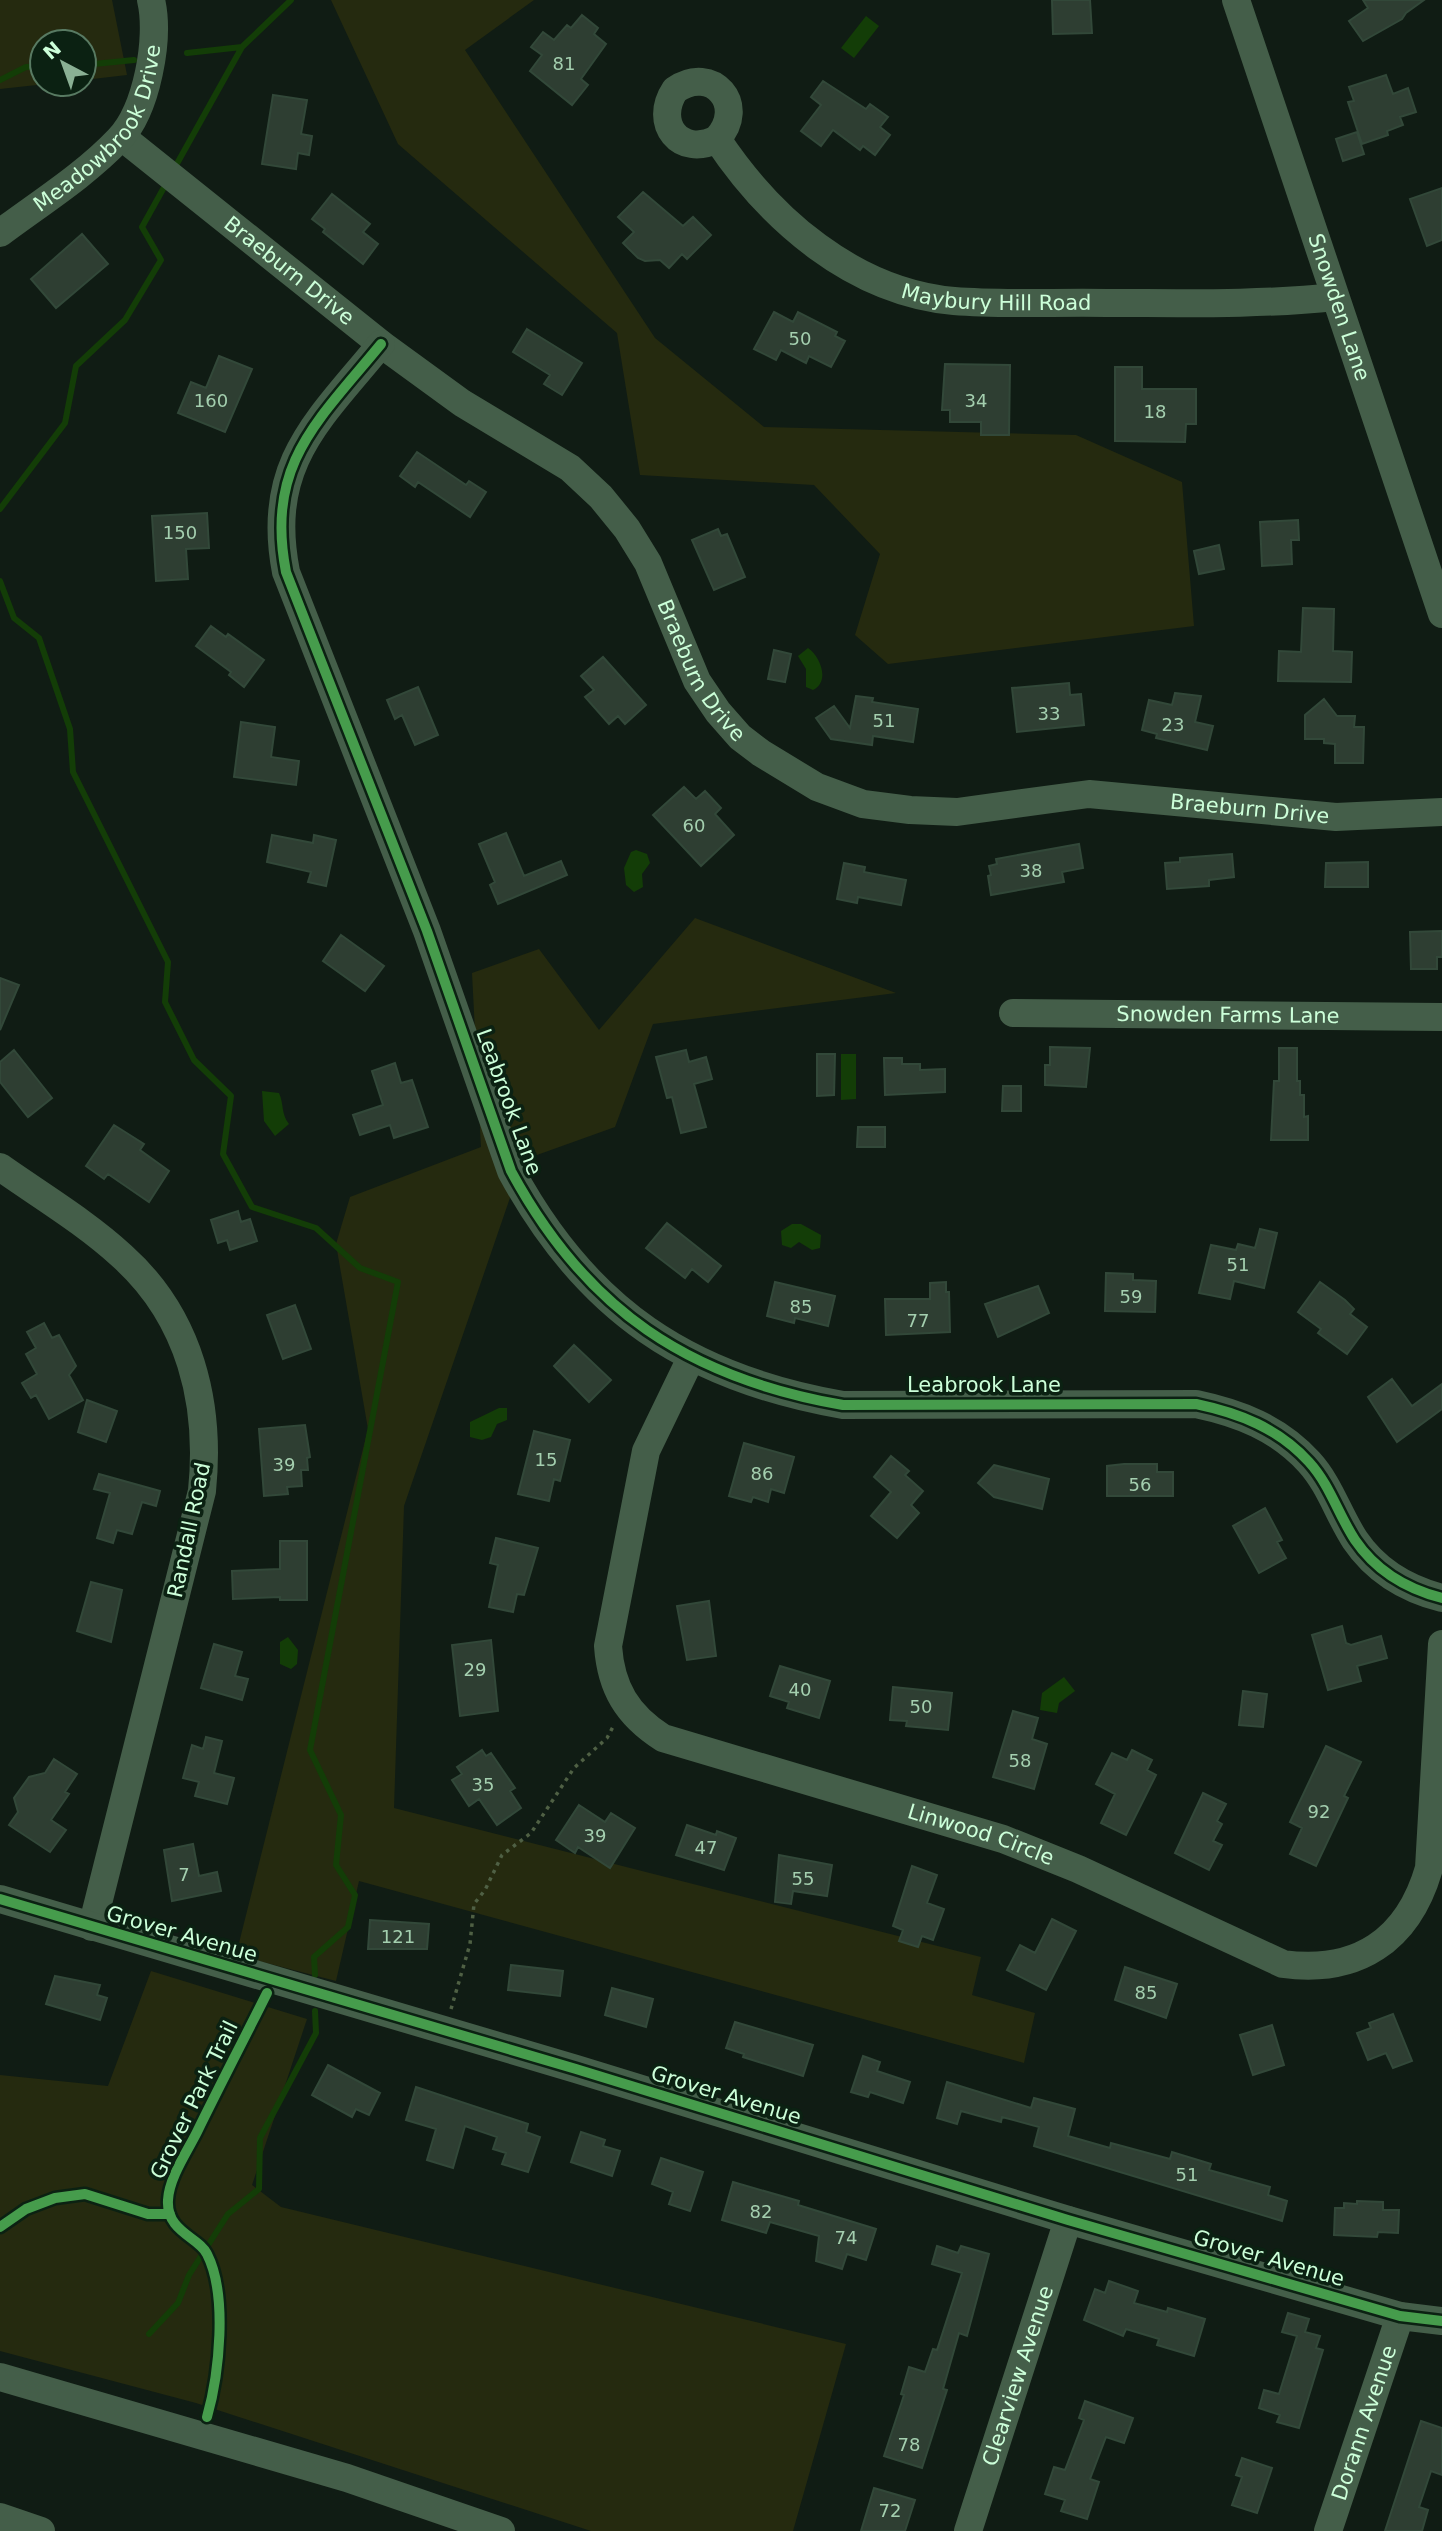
<svg xmlns="http://www.w3.org/2000/svg" width="1442" height="2531" font-family="'DejaVu Sans',sans-serif">
<rect width="100%" height="100%" fill="#101c14"/>
<path fill="#252a0f" d="M0 0H112L127 75 84 80V42H42V84H46L0 89Z
M331 0H534L465 50 655 338 764 427 1076 435 1182 482 1194 626 888 664 855 635 880 554 814 485 640 475 617 333 398 144Z
M695 918 896 993 653 1024 615 1127 523 1160 404 1506 394 1808 981 1957 972 1995 1035 2013 1024 2063 359 1881 336 1981 236 1955 368 1429 336 1244 350 1197 481 1147 472 973 539 949 599 1030Z
M151 1971 307 2019 252 2185 281 2207 846 2344 793 2531H591L196 2403 0 2351V2075L108 2086Z"/>
<path fill="#133d07" d="M866 16 879 26 854 58 841 48Z
M808 648C821 657 830 682 813 690L806 687V669L798 656Z
M636 850 647 854 650 863 642 874 643 887 634 892 626 885 624 868 631 852Z
M841 1054H856V1099L841 1100Z
M262 1091 279 1093C284 1104 281 1114 289 1124L275 1136 264 1121Z
M792 1224H801L821 1235 820 1248 812 1250 799 1242 791 1248 782 1245 781 1231Z
M499 1408H507V1420L497 1424 491 1437 482 1440 470 1437V1422Z
M288 1637 298 1650 297 1664 291 1669 280 1664V1642Z
M1064 1677 1075 1691 1059 1703 1057 1713 1040 1710 1042 1693Z"/>
<g fill="none" stroke-linecap="round" stroke-linejoin="round">
<path stroke="#133d07" stroke-width="6" d="M187 53 242 47
M84 65 134 60
M0 80 26 67 42 66
M174 169 242 47 291 0
M0 509 65 423 76 366 125 320 161 260 142 227 167 182
M0 581 14 618 39 638 70 729 73 772 168 962 165 1002 194 1060 231 1096 223 1154 252 1207 316 1228 360 1268 398 1282 310 1750 341 1815 336 1865 355 1895 348 1927 314 1957 315 1975
M149 2334 178 2303 189 2275 228 2214 259 2189 260 2138 316 2033 315 2011"/>
</g>
<path fill="#2e3e32" stroke="#324839" stroke-width="2" d="M1052 0H1090L1092 33 1053 34Z
M1363 0H1424L1406 13 1402 19 1363 41 1349 21 1368 8Z
M582 15 598 28 594 34 606 44 581 79 588 85 572 105 530 71 542 55 531 47 543 32 554 40 567 25 571 28Z
M1386 75 1393 94 1408 88 1416 112 1400 117 1403 125 1387 131 1388 135 1362 144 1348 102 1354 101 1349 87Z
M823 81 866 109 870 104 888 117 880 127 890 135 875 155 863 146 860 150 833 130 821 146 801 131 821 105 811 97Z
M273 95 307 100 301 134 312 136 309 155 298 153 296 169 262 164Z
M1357 132 1364 154 1343 161 1336 139Z
M1442 188V240L1427 246 1410 199Z
M643 192 683 226 693 217 711 235 687 259 682 254 669 268 660 260 645 261 638 258 623 243 634 232 618 217Z
M332 194 370 224 363 232 378 244 363 264 323 232 325 229 312 219Z
M82 234 108 264 56 308 31 279Z
M774 312 793 322 798 312 837 332 835 336 845 341 831 367 809 356 806 363 781 350 776 360 754 349Z
M527 329 582 363 562 395 544 384 550 375 513 352Z
M219 356 252 369 225 432 178 413 191 382 206 388Z
M945 364 1010 365 1009 435H981V422H950V410H942Z
M1115 367H1142V389H1196V424H1186L1185 442 1115 441Z
M417 452 466 485 469 481 486 492 470 517 418 482 415 487 400 476Z
M207 513 209 548 186 549 188 579 156 581 152 516Z
M1298 520 1299 540H1291L1292 564 1262 566 1260 522Z
M718 529 721 536 727 534 745 577 714 590 692 540Z
M1219 545 1224 569 1199 574 1194 551Z
M1303 608 1334 609 1333 651 1352 652 1351 682 1278 681 1279 651 1301 652Z
M211 626 226 637 228 634 264 660 244 687 229 675 231 672 196 646Z
M774 650 791 654 785 682 768 679Z
M603 657 646 705 625 724 618 716 609 724 585 697 594 690 581 676Z
M1069 683 1070 695 1081 694 1084 725 1017 732 1012 688Z
M418 687 438 735 415 745 402 715 395 719 387 700Z
M1175 693 1201 696 1195 722 1213 726 1207 750 1156 738 1157 734 1142 730 1149 700 1172 705Z
M856 696 873 698 872 702 918 709 913 742 873 736 872 745 831 739 816 718 834 706 850 728Z
M1324 699 1337 716H1355L1354 727H1364L1363 763H1335V744L1324 743V739H1305V715Z
M241 722 275 727 271 757 299 761 296 785 234 777Z
M684 787 696 799 705 791 721 808 715 814 734 835 701 866 653 815Z
M506 833 524 876 561 861 567 875 498 904 490 885 495 882 479 844Z
M272 835 313 843 314 835 336 840 326 886 308 882 311 872 267 862Z
M1079 844 1083 868 1062 872 1064 882 991 895 988 876 991 875 989 866 997 864 996 859Z
M1232 854 1234 877 1209 880V886L1167 889 1165 863 1180 862V858Z
M1368 862V887H1325L1326 863Z
M844 863 865 867 864 872 906 880 901 905 858 897 857 903 837 899Z
M1442 931V957H1437V969H1411L1410 932Z
M341 935 384 966 365 991 323 961Z
M0 978 19 985 0 1030Z
M1050 1047 1090 1048 1086 1087 1045 1085V1065H1050Z
M1279 1048H1297V1081H1300V1095H1304V1117L1308 1116V1140H1271L1274 1081H1279Z
M14 1050 52 1098 28 1117 0 1082V1062Z
M686 1050 689 1062 706 1057 712 1079 694 1084 706 1127 681 1133 672 1097 667 1098 656 1057Z
M817 1054H835L834 1095 817 1096Z
M884 1058H902V1064H920V1070L945 1069V1092L885 1095Z
M395 1063 401 1083 412 1080 428 1127 394 1138 390 1125 360 1135 353 1115 383 1105 372 1071Z
M1003 1086H1021V1111H1002Z
M114 1125 144 1144 140 1150 169 1171 149 1202 108 1174 104 1179 86 1166Z
M858 1127H885V1147H857Z
M238 1211 241 1222 250 1219 257 1241 230 1250 227 1240 218 1243 211 1220Z
M667 1223 721 1266 708 1282 692 1269 685 1278 646 1248Z
M1260 1229 1277 1233 1264 1288 1234 1281 1230 1299 1199 1293 1211 1245 1236 1250 1238 1244 1255 1248Z
M1106 1273 1133 1274V1280L1156 1281 1155 1312 1105 1311Z
M775 1282 835 1296 828 1326 795 1318 794 1323 767 1316Z
M946 1282V1292H949L950 1332 886 1335 885 1299H930V1283Z
M1320 1282 1345 1300 1354 1309 1350 1314 1367 1327 1347 1354 1318 1333 1321 1329 1298 1312Z
M1038 1286 1049 1313 998 1337 985 1304Z
M295 1305 311 1349 283 1359 267 1315Z
M44 1323 52 1338 59 1335 76 1366 69 1375 83 1400 49 1419 36 1395 31 1398 22 1383 37 1374 26 1354 36 1348 27 1332Z
M574 1345 611 1380 589 1402 554 1366Z
M1392 1379 1412 1406 1442 1384V1409L1397 1442 1368 1397Z
M87 1400 117 1411 106 1442 78 1432Z
M305 1425 310 1457 307 1458 308 1470H301L302 1486 287 1487 288 1494 264 1496 259 1429Z
M534 1431 570 1440 560 1481 554 1479 549 1501 518 1494Z
M744 1443 794 1457 784 1493 771 1489 768 1502 753 1497 751 1502 729 1496Z
M891 1456 909 1471 905 1475 923 1491 911 1505 919 1513 897 1538 871 1516 891 1492 874 1477Z
M1124 1464H1157V1472H1173V1496H1107V1466Z
M994 1465 1049 1479 1042 1509 994 1497 978 1483Z
M99 1474 160 1491 156 1506 142 1502 132 1534 117 1530 113 1543 97 1538 110 1493 94 1489Z
M1265 1508 1282 1540 1277 1542 1286 1558 1259 1573 1233 1526Z
M496 1538 538 1548 524 1595 517 1594 513 1612 489 1607 498 1565 490 1563Z
M280 1541H307V1600H280V1597L233 1599 232 1571 280 1569Z
M91 1582 122 1590 111 1642 77 1631Z
M709 1601 716 1656 687 1660 677 1606Z
M1342 1626 1346 1643 1351 1645 1381 1636 1387 1658 1357 1666 1361 1681 1328 1690 1312 1635Z
M491 1640 498 1711 460 1716 452 1645Z
M214 1644 242 1652 235 1676 248 1679 242 1700 201 1688Z
M780 1666 830 1681 819 1718 787 1708 789 1702 770 1696Z
M893 1687 952 1693 948 1730 906 1726 907 1721 890 1720Z
M1243 1691 1267 1694 1263 1727 1239 1725Z
M1013 1711 1038 1718 1032 1739 1047 1744 1034 1789 993 1777Z
M206 1737 222 1741 214 1773 234 1778 227 1804 195 1796 199 1782 183 1778 192 1745 203 1749Z
M1326 1746 1361 1762 1344 1796 1348 1798 1316 1866 1290 1854 1302 1828 1290 1822Z
M482 1750 486 1756 491 1753 515 1788 510 1791 521 1808 497 1825 479 1799 469 1806 452 1780 462 1774 457 1767Z
M1132 1750 1152 1760 1147 1770 1156 1775 1126 1835 1101 1823 1115 1794 1096 1784 1112 1753 1127 1760Z
M54 1759 77 1774 65 1792 69 1794 51 1820 66 1830 50 1852 9 1825 18 1812 14 1798 29 1777 45 1773Z
M1203 1793 1226 1804 1217 1821 1222 1824 1213 1841 1222 1845 1209 1870 1175 1853Z
M579 1805 605 1822 611 1813 635 1828 610 1868 578 1847 575 1853 556 1840Z
M687 1825 716 1835 717 1831 736 1838 724 1870 676 1855Z
M193 1844 199 1876 217 1872 221 1891 172 1901 164 1850Z
M779 1855 832 1865 827 1896 793 1891 791 1904 775 1902Z
M912 1866 937 1875 927 1903 944 1909 933 1940 922 1936 918 1947 899 1941 903 1930 893 1926Z
M1052 1919 1076 1931 1046 1990 1007 1970 1020 1945 1035 1953Z
M370 1920 429 1924 427 1949H368Z
M511 1965 563 1971 560 1996 508 1990Z
M1125 1967 1177 1984 1166 2018 1115 2000Z
M55 1976 100 1985 97 1995 107 1998 100 2020 46 2004Z
M612 1988 653 1999 646 2027 605 2015Z
M1393 2014 1412 2061 1393 2068 1386 2053 1368 2060 1357 2033 1371 2028 1369 2023Z
M735 2022 813 2045 803 2076 743 2057 744 2054 726 2048Z
M1272 2025 1284 2065 1253 2075 1240 2035Z
M863 2056 880 2062 877 2071 910 2082 903 2103 870 2092 868 2097 851 2092Z
M328 2065 380 2093 369 2115 356 2109 352 2117 312 2095Z
M947 2082 1031 2108 1034 2098 1075 2109 1068 2136 1110 2148 1111 2143 1170 2159 1172 2152 1211 2164 1209 2170 1270 2187 1268 2195 1287 2201 1282 2221 1034 2146 1039 2127 1002 2117 1001 2122 961 2111 957 2124 937 2118Z
M416 2087 528 2124 526 2132 540 2137 528 2172 502 2164 506 2153 493 2149 497 2137 465 2126 453 2168 427 2160 436 2129 406 2120Z
M581 2132 605 2140 603 2146 620 2151 612 2176 571 2162Z
M661 2158 703 2172 690 2211 669 2204 673 2192 652 2184Z
M733 2182 799 2201 798 2205 876 2229 866 2260 847 2254 842 2269 816 2261 819 2236 770 2222 766 2233 722 2220Z
M1357 2201 1383 2202V2210H1399L1398 2233 1378 2232 1377 2237 1334 2235 1335 2208H1344V2203L1357 2204Z
M937 2246 958 2253 961 2246 989 2254 967 2336 959 2333 943 2389 947 2390 922 2468 884 2456 904 2395 901 2394 909 2367 925 2372 933 2349 937 2350 962 2273 932 2264Z
M1109 2281 1138 2291 1134 2303 1167 2312 1168 2308 1205 2319 1194 2356 1157 2345 1159 2339 1126 2329 1123 2336 1084 2320 1095 2289 1105 2293Z
M1288 2313 1309 2319 1305 2332 1320 2336 1316 2348 1323 2350 1299 2428 1277 2422 1280 2415 1259 2408 1264 2390 1279 2394 1297 2336 1282 2332Z
M1085 2401 1133 2418 1124 2443 1106 2437 1090 2479 1099 2482 1087 2519 1061 2511 1065 2500 1045 2494 1054 2467 1065 2470 1084 2420 1079 2418Z
M1421 2421 1442 2428V2475L1431 2471 1419 2507 1428 2510 1422 2531H1385Z
M1242 2458 1272 2468 1257 2513 1232 2505 1242 2477 1236 2475Z
M874 2488 915 2500 905 2531H861Z"/>
<g fill="none" stroke-linecap="round" stroke-linejoin="round">
<path stroke="#4f6044" stroke-width="3.5" stroke-dasharray="3.5 5" stroke-linecap="butt" d="M451 2009 470 1944 474 1904 485 1890 502 1855 531 1833 574 1768 607 1738 614 1725"/>
<g stroke="#445e49" stroke-width="28">
<path id="s1" d="M1236 0 1442 614"/>
<path id="s2" d="M122 137 381 344 462 403 570 468 601 497 627 529 648 563 697 681 718 712 740 737 761 753 817 787 863 804 910 810 957 812 1089 794 1336 817 1442 812"/>
<path id="s3" d="M717 139C680 158 653 123 675 90 712 64 748 105 717 139 770 219 853 292 954 301 1004 305 1057 302 1107 303 1183 303 1260 305 1335 297"/>
<path id="s4" d="M0 233C40 203 85 175 119 139 147 110 160 38 151 0"/>
<path d="M381 344C318 421 265 464 286 572L427 931 511 1171C586 1310 688 1378 843 1405L1196 1404C1239 1413 1278 1428 1309 1462 1330 1485 1338 1514 1355 1540 1376 1571 1407 1589 1442 1598"/>
<path id="s5" d="M1013 1013 1442 1017"/>
<path d="M0 1167C41 1196 85 1222 122 1256 190 1317 211 1403 202 1491L92 1927"/>
<path id="s6" d="M691 1358 646 1451 608 1646C611 1688 627 1715 663 1738L1003 1839 1078 1869 1283 1964C1357 1974 1408 1941 1429 1868L1442 1644"/>
<path d="M0 1899 576 2069 1068 2220 1400 2316 1442 2321"/>
<path d="M0 2377 347 2478 501 2531"/>
<path d="M0 2517 41 2531"/>
<path id="s7" d="M968 2531 1068 2220"/>
<path id="s8" d="M1328 2531 1400 2316"/>
</g>
<g stroke="#0b2112" stroke-width="15">
<path id="cycleway" d="M381 344C318 421 265 464 286 572L427 931 511 1171C586 1310 688 1378 843 1405L1196 1404C1239 1413 1278 1428 1309 1462 1330 1485 1338 1514 1355 1540 1376 1571 1407 1589 1442 1598
M0 1899 576 2069 1068 2220 1400 2316 1442 2321
M0 2227 26 2209 55 2198 85 2194 148 2214H170
M207 2417C219 2375 228 2295 207 2254 199 2237 166 2232 168 2200 169 2178 187 2152 197 2132 220 2085 244 2039 267 1993"/>
</g>
<use href="#cycleway" stroke="#469c4c" stroke-width="10"/>
</g>
<g text-anchor="middle" dominant-baseline="central" stroke-width="7" stroke-linejoin="round" paint-order="stroke">
<g font-size="18" fill="#a4cfaf">
<text x="564" y="63">81</text>
<text x="800" y="338">50</text>
<text x="211" y="400">160</text>
<text x="976" y="400">34</text>
<text x="1155" y="411">18</text>
<text x="180" y="532">150</text>
<text x="1049" y="713">33</text>
<text x="884" y="720">51</text>
<text x="1173" y="724">23</text>
<text x="694" y="825">60</text>
<text x="1031" y="870">38</text>
<text x="1238" y="1264">51</text>
<text x="1131" y="1296">59</text>
<text x="801" y="1306">85</text>
<text x="918" y="1320">77</text>
<text x="546" y="1459">15</text>
<text x="284" y="1464">39</text>
<text x="762" y="1473">86</text>
<text x="1140" y="1484">56</text>
<text x="475" y="1669">29</text>
<text x="800" y="1689">40</text>
<text x="921" y="1706">50</text>
<text x="1020" y="1760">58</text>
<text x="483" y="1784">35</text>
<text x="1319" y="1811">92</text>
<text x="595" y="1835">39</text>
<text x="706" y="1847">47</text>
<text x="184" y="1874">7</text>
<text x="803" y="1878">55</text>
<text x="398" y="1936">121</text>
<text x="1146" y="1992">85</text>
<text x="1187" y="2174">51</text>
<text x="761" y="2211">82</text>
<text x="846" y="2237">74</text>
<text x="909" y="2444">78</text>
<text x="890" y="2510">72</text>
</g>
<g font-size="21" fill="#ccffd9" stroke="#0b2112">
<text stroke="none"><textPath href="#s4" startOffset="149">Meadowbrook Drive</textPath></text>
<text stroke="none"><textPath href="#s2" startOffset="214">Braeburn Drive</textPath></text>
<text stroke="none"><textPath href="#s3" startOffset="536">Maybury Hill Road</textPath></text>
<text stroke="none"><textPath href="#s1" startOffset="324">Snowden Lane</textPath></text>
<text stroke="none"><textPath href="#s2" startOffset="802">Braeburn Drive</textPath></text>
<text stroke="none"><textPath href="#s2" startOffset="1410">Braeburn Drive</textPath></text>
<text stroke="none"><textPath href="#s5" startOffset="215">Snowden Farms Lane</textPath></text>
<text transform="translate(509 1102) rotate(70)">Leabrook Lane</text>
<text x="984" y="1385">Leabrook Lane</text>
<text transform="translate(189 1530) rotate(-78)">Randall Road</text>
<text stroke="none"><textPath href="#s6" startOffset="746">Linwood Circle</textPath></text>
<text transform="translate(182 1934) rotate(16)">Grover Avenue</text>
<text transform="translate(726 2095) rotate(17)">Grover Avenue</text>
<text transform="translate(194 2100) rotate(-64)">Grover Park Trail</text>
<text transform="translate(1269 2258) rotate(16)">Grover Avenue</text>
<text stroke="none"><textPath href="#s7" startOffset="163">Clearview Avenue</textPath></text>
<text stroke="none"><textPath href="#s8" startOffset="114">Dorann Avenue</textPath></text>
</g>
</g>
<g transform="translate(63 63) rotate(319)"><circle r="33" fill="#0b2112" stroke="#587a62" stroke-width="2"/>
<path d="M0-5L12 26L0 18L-12 26Z" fill="#8ab094"/>
<text y="-10" font-size="19" font-weight="bold" text-anchor="middle" fill="#ccffd9">N</text>
</g>
</svg>
